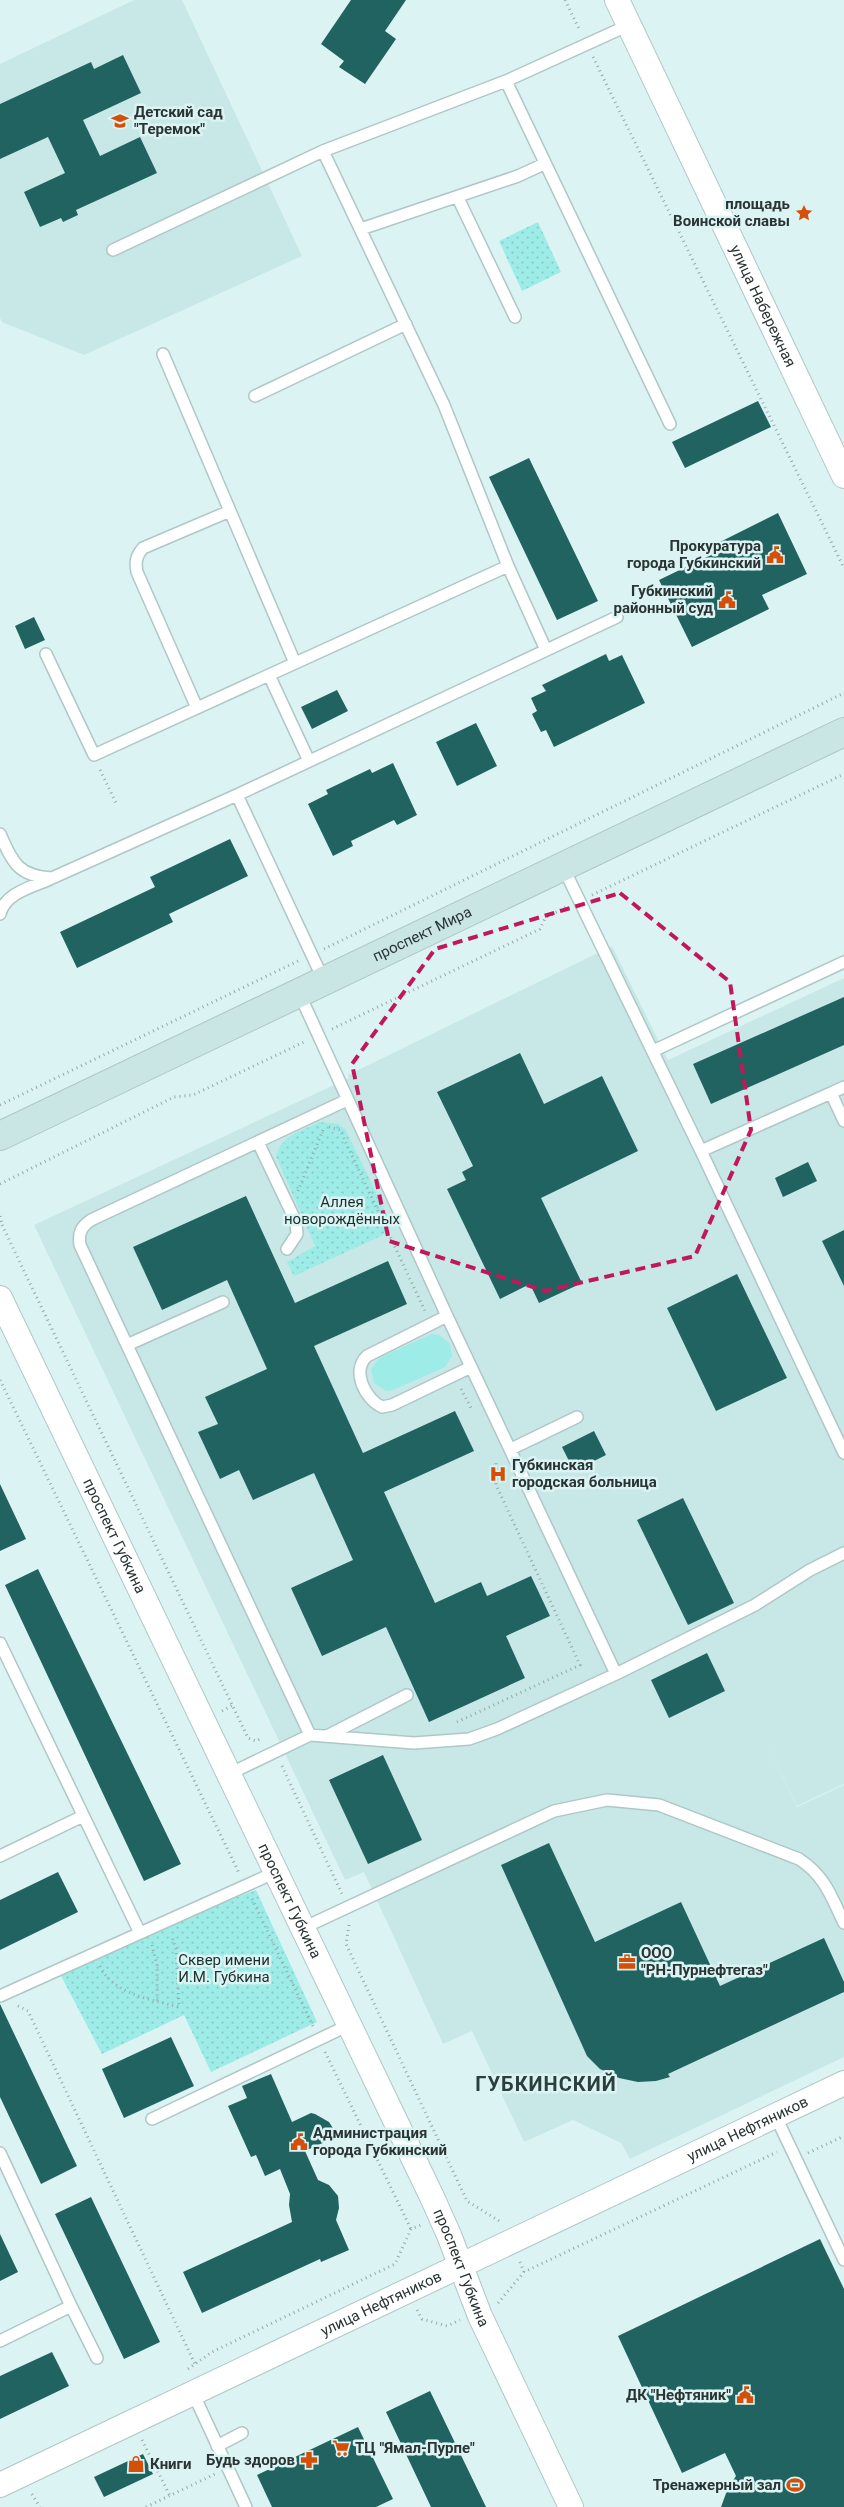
<svg xmlns="http://www.w3.org/2000/svg" width="844" height="2507" font-family="Roboto,sans-serif">
<defs>
<pattern id="park-dots" width="8" height="8" patternUnits="userSpaceOnUse" patternTransform="scale(1.25)"><rect width="8" height="8" fill="#9dece7"/><path d="M2 2h.1M6 6h.1" fill="none" stroke="#87cbc7" stroke-width="1.8" stroke-linecap="round"/></pattern>
</defs>
<rect width="100%" height="100%" fill="#dbf4f3"/>
<path fill="#c7e8e7" d="M134 0H182L302 256 84 355 2 322 0 318V64Z
M612 946 668 1060 844 978V1784L797 1806 761 1731 797 1807 844 1785V2057L630 2159 621 2143 573 2120 524 2142 472 2031 443 2044 364 1872 345 1880 34 1225 349 1078 348 1075Z"/>
<path fill="#9dece7" d="M432 1334 439 1335 450 1344 452 1356 445 1367 393 1390 386 1391 374 1383 371 1370 379 1358Z"/>
<path fill="url(#park-dots)" d="M538 222 561 272 522 291 499 241Z
M320 1122 338 1124 345 1129 390 1221 383 1235 294 1276 287 1262 315 1246 276 1156C282 1135 301 1131 320 1122Z
M256 1890 317 2022 211 2072 184 2015 102 2054 60 1974 139 1940 149 1929Z"/>
<path fill="#216361" d="M351 0H406L385 31 396 39 365 84 339 67 344 61 321 44Z
M123 55 141 93 83 120 100 156 140 137 157 173 76 210 78 215 63 222 61 218 40 227 24 192 65 173 48 137 0 159V104L91 62 94 69Z
M758 401 771 427 685 468 672 442Z
M529 458 598 601 557 620 489 477Z
M778 513 807 574 762 595 769 609 692 647 659 580 719 551 716 544Z
M34 617 45 640 25 649 15 626Z
M606 654 609 661 622 655 645 703 554 747 546 730 541 732 532 714 537 711 531 698 546 691 542 685Z
M337 690 348 711 312 729 301 707Z
M476 723 497 766 457 786 436 742Z
M393 763 417 815 397 825 394 820 351 841 353 846 333 856 308 804 328 794 326 790 370 769 372 773Z
M230 839 248 876 169 914 173 922 77 968 60 932 155 887 150 877Z
M844 997V1045L711 1104 693 1064Z
M520 1053 544 1104 602 1076 638 1151 541 1198 582 1283 539 1303 530 1284 500 1299 447 1189 466 1180 462 1172 473 1166 437 1092Z
M808 1162 817 1181 783 1197 775 1178Z
M246 1196 295 1303 388 1261 407 1304 314 1346 363 1453 455 1411 474 1451 384 1492 435 1603 481 1582 487 1596 531 1576 550 1616 506 1636 525 1678 429 1722 386 1627 322 1656 291 1588 353 1560 314 1473 253 1500 239 1470 220 1479 198 1432 218 1424 205 1397 267 1369 227 1280 162 1310 133 1247Z
M844 1230V1286L822 1241Z
M737 1274 787 1378 716 1411 667 1308Z
M594 1431 606 1455 574 1471 562 1447Z
M0 1484 26 1539 0 1551Z
M683 1498 734 1603 688 1625 637 1520Z
M38 1569 181 1864 144 1881 5 1585Z
M707 1653 725 1691 669 1718 651 1680Z
M383 1755 422 1840 368 1864 329 1780Z
M549 1843 595 1942 681 1902 720 1986 824 1938 844 1982V1992L668 2074 670 2077 656 2081 638 2082 619 2078 600 2069 587 2056 501 1865Z
M58 1872 78 1912 0 1950V1900Z
M0 2004 77 2166 41 2184 0 2097Z
M171 2037 194 2086 124 2118 102 2069Z
M271 2074 292 2122 311 2113 315 2114 329 2122 338 2136 305 2151 318 2180 329 2185 338 2196 339 2208 336 2220 349 2250 321 2262 320 2259 202 2313 183 2272 292 2222 289 2205 290 2194 280 2169 265 2176 256 2155 251 2157 228 2106 247 2098 242 2086Z
M91 2197 160 2342 124 2359 55 2214Z
M0 2234 18 2272 0 2281Z
M820 2239 844 2289V2507H721L728 2488 736 2476 725 2453 682 2473 618 2336Z
M52 2352 69 2386 0 2419V2376Z
M430 2391 486 2507H431L386 2412Z
M358 2427 393 2499 376 2507H272L257 2475Z
M143 2454 153 2474 104 2497 94 2477Z"/>
<g fill="none" stroke-linecap="round" stroke-linejoin="round">
<g stroke="#afc7c6" stroke-width="14">
<path id="lane" d="M506 81 670 424
M458 198 515 317
M361 229 518 176 544 164
M113 250 323 151
M163 354 230 511 143 548C136 556 135 562 137 572L197 708
M255 396 406 324
M230 511 295 663
M546 650 508 566 444 405 323 151 506 81 629 25
M46 654 94 755 269 675 309 761
M269 675 508 566
M237 795 324 981
M0 834C13 863 18 876 52 878L237 795 617 617
M563 867 701 1151 831 1093 844 1121
M0 914C5 893 32 887 50 879
M299 993 447 1316 616 1674
M653 1051 844 962
M831 1093 844 1087
M258 1142 296 1222 297 1234 287 1249
M701 1151 844 1453
M447 1316 367 1356C351 1371 365 1399 382 1407L392 1405 471 1367
M127 1345 223 1302
M511 1449 577 1417
M0 1643 140 1933
M310 1735 80 1245C78 1233 81 1227 91 1220L347 1100
M327 1736 407 1695
M229 1774 310 1735 414 1743 469 1739 497 1729 616 1674 755 1605 810 1570 844 1553
M0 1856 83 1816
M303 1928 554 1811 607 1800 659 1805 799 1859C825 1876 831 1896 844 1923
M0 1996 276 1872
M775 2115 844 2260
M152 2119 349 2025
M0 2153 71 2306 0 2341
M71 2306 97 2358
M193 2393 246 2507
M217 2446 242 2433"/>
</g>
<g stroke="#afc7c6" stroke-width="26">
<g id="street">
<path id="s1" d="M617 0 844 476"/>
<path id="s2" d="M0 1298 432 2197 449 2235 480 2316 571 2507"/>
<path id="s3" d="M0 2485 844 2083"/>
</g>
</g>
<g stroke="#afc7c6" stroke-width="30">
<g id="secondary">
<path id="s4" d="M0 1136 844 732"/>
</g>
</g>
<path stroke="#97a9a9" stroke-width="3" stroke-dasharray="1 4" stroke-linecap="butt" d="M565 0 580 31
M593 57 844 568
M100 770 117 805
M592 895 844 774
M324 949 844 693
M332 1029 540 929 545 918 566 907
M0 1105 298 961
M329 1127 340 1130 425 1311
M0 1184 174 1097 193 1095 304 1042
M298 1191 323 1130
M0 1216 2 1225
M2 1225 248 1738 256 1741 260 1739
M0 1380 239 1873
M461 1389 471 1408
M222 1711 233 1705
M457 1722 580 1665 496 1485V1461
M282 1766 342 1894
M252 1899 313 2026
M349 1925 346 1944 467 2201 501 2222
M152 1945 157 1965V2001
M100 1966C114 1995 150 1999 179 2007L176 1950 172 1936
M18 2006 28 2011 195 2364
M325 2052 411 2229
M808 2153 844 2136
M520 2262 524 2272
M498 2303 524 2272 777 2152
M417 2310 422 2319 447 2326 460 2320
M188 2369 212 2352 395 2264 411 2229 421 2225
M142 2440 170 2496
M32 2494 40 2507
M146 2507 215 2474"/>
<use href="#lane" stroke="#fff" stroke-width="11"/>
<use href="#street" stroke="#fff" stroke-width="24"/>
<use href="#secondary" stroke="#c9e5e4" stroke-width="28"/>
</g>
<path fill="none" stroke="#c2185b" stroke-width="4" stroke-dasharray="10 6" stroke-linejoin="round" d="M620 893 730 982 751 1130 695 1256 545 1291 389 1241 352 1064 435 949Z"/>
<defs>
<g id="school-bare" transform="scale(1.35)"><path d="M0-5L7-2L0 1L-7-2ZM-4 1L0 2.5L4 1V4Q0 6-4 4Z" fill="#d44f08" stroke="#dbf4f3" stroke-width="2.5" paint-order="stroke"/></g>
<g id="sight-bare" transform="scale(1.35)"><path d="M0-6L1.8-2.2L6-1.7L2.9 1.2L3.7 5.4L0 3.3L-3.7 5.4L-2.9 1.2L-6-1.7L-1.8-2.2Z" fill="#d44f08" stroke="#dbf4f3" stroke-width="2.5" paint-order="stroke"/></g>
<g id="civic-bare" transform="scale(1.35)"><path d="M-.6-6.5H3V-4.5H.6V-3L4-1V1h2V6H-6V1h2V-1L-.6-3ZM-1.2 2.5V6h2.4V2.5Z" fill="#d44f08" stroke="#dbf4f3" stroke-width="2.5" paint-order="stroke"/></g>
<g id="hospital-bare" transform="scale(1.35)"><path d="M-5-5h3v3.5h4V-5h3V5h-3V1.5h-4V5h-3Z" fill="#d44f08" stroke="#dbf4f3" stroke-width="2.5" paint-order="stroke"/></g>
<g id="office-bare" transform="scale(1.35)"><path d="M-6-3h4V-5.5h4V-3h4V5H-6ZM-1-4.5V-3h2v-1.5ZM-6 0V1H6V0Z" fill="#d44f08" stroke="#dbf4f3" stroke-width="2.5" paint-order="stroke"/></g>
<g id="supermarket-bare" transform="scale(1.35)"><path d="M-6-5.5h2.5l.6 2H6L4.5 2H-2.5L-4.4-4H-6ZM-1.5 3.2a1.3 1.3 0 1 0 .1 0ZM3 3.2a1.3 1.3 0 1 0 .1 0Z" fill="#d44f08" stroke="#dbf4f3" stroke-width="2.5" paint-order="stroke"/></g>
<g id="pharmacy-bare" transform="scale(1.35)"><path d="M-2-6h4v4h4v4h-4v4h-4v-4h-4v-4h4Z" fill="#d44f08" stroke="#dbf4f3" stroke-width="2.5" paint-order="stroke"/></g>
<g id="shop-bare" transform="scale(1.35)"><path d="M-5-2.5h2.3a2.7 3.5 0 0 1 5.4 0H5L5.5 6h-11ZM-1.5-2.5h3a1.5 2.3 0 0 0-3 0Z" fill="#d44f08" stroke="#dbf4f3" stroke-width="2.5" paint-order="stroke"/></g>
<g id="stadium-bare" transform="scale(1.35)"><path d="M0-5a6.5 5 0 1 0 0 10a6.5 5 0 1 0 0-10ZM-3.5-1.8h7v3.6h-7Z" fill="#d44f08" stroke="#dbf4f3" stroke-width="2.5" paint-order="stroke"/></g>
</defs>
<g fill-rule="evenodd">
<use href="#school-bare" x="120" y="121"/>
<use href="#sight-bare" x="804" y="213"/>
<use href="#civic-bare" x="775" y="555"/>
<use href="#civic-bare" x="727" y="600"/>
<use href="#hospital-bare" x="498" y="1474"/>
<use href="#office-bare" x="627" y="1962"/>
<use href="#civic-bare" x="299" y="2142"/>
<use href="#civic-bare" x="745" y="2395"/>
<use href="#supermarket-bare" x="341" y="2448"/>
<use href="#pharmacy-bare" x="309" y="2460"/>
<use href="#shop-bare" x="136" y="2464"/>
<use href="#stadium-bare" x="795" y="2485"/>
</g>
<g text-anchor="middle" dominant-baseline="central" stroke-width="5" stroke-linejoin="round" paint-order="stroke">
<g font-size="15" font-weight="bold" fill="#2b3434" stroke="#dbf4f3" text-anchor="start">
<text x="134" y="112">Детский сад<tspan x="134" dy="17">"Теремок"</tspan></text>
<text x="790" y="204" text-anchor="end">площадь<tspan x="790" dy="17">Воинской славы</tspan></text>
<text x="761" y="546" text-anchor="end">Прокуратура<tspan x="761" dy="17">города Губкинский</tspan></text>
<text x="713" y="591" text-anchor="end">Губкинский<tspan x="713" dy="17">районный суд</tspan></text>
<text x="512" y="1465">Губкинская<tspan x="512" dy="17">городская больница</tspan></text>
<text x="641" y="1953">ООО<tspan x="641" dy="17">"РН-Пурнефтегаз"</tspan></text>
<text x="313" y="2133">Администрация<tspan x="313" dy="17">города Губкинский</tspan></text>
<text x="731" y="2395" text-anchor="end">ДК "Нефтяник"</text>
<text x="355" y="2448">ТЦ "Ямал-Пурпе"</text>
<text x="295" y="2460" text-anchor="end">Будь здоров</text>
<text x="150" y="2464">Книги</text>
<text x="781" y="2485" text-anchor="end">Тренажерный зал</text>
</g>
<g font-size="15" fill="#2b3434" stroke="#dbf4f3">
<text stroke="none"><textPath href="#s1" startOffset="339">улица Набережная</textPath></text>
<text stroke="none"><textPath href="#s4" startOffset="468">проспект Мира</textPath></text>
<text stroke="none"><textPath href="#s2" startOffset="264">проспект Губкина</textPath></text>
<text stroke="none"><textPath href="#s2" startOffset="669">проспект Губкина</textPath></text>
<text stroke="none"><textPath href="#s3" startOffset="828">улица Нефтяников</textPath></text>
<text stroke="none"><textPath href="#s2" startOffset="1074">проспект Губкина</textPath></text>
<text stroke="none"><textPath href="#s3" startOffset="422">улица Нефтяников</textPath></text>
</g>
<g font-size="15" fill="#192f2e" stroke="#dbf4f3">
<text x="342" y="1202">Аллея<tspan x="342" dy="17">новорождённых</tspan></text>
<text x="224" y="1960">Сквер имени<tspan x="224" dy="17">И.М. Губкина</tspan></text>
</g>
<g font-size="20" font-weight="bold" letter-spacing="1" fill="#2a3f3e" stroke="#dbf4f3">
<text x="546" y="2084">ГУБКИНСКИЙ</text>
</g>
</g>
</svg>
